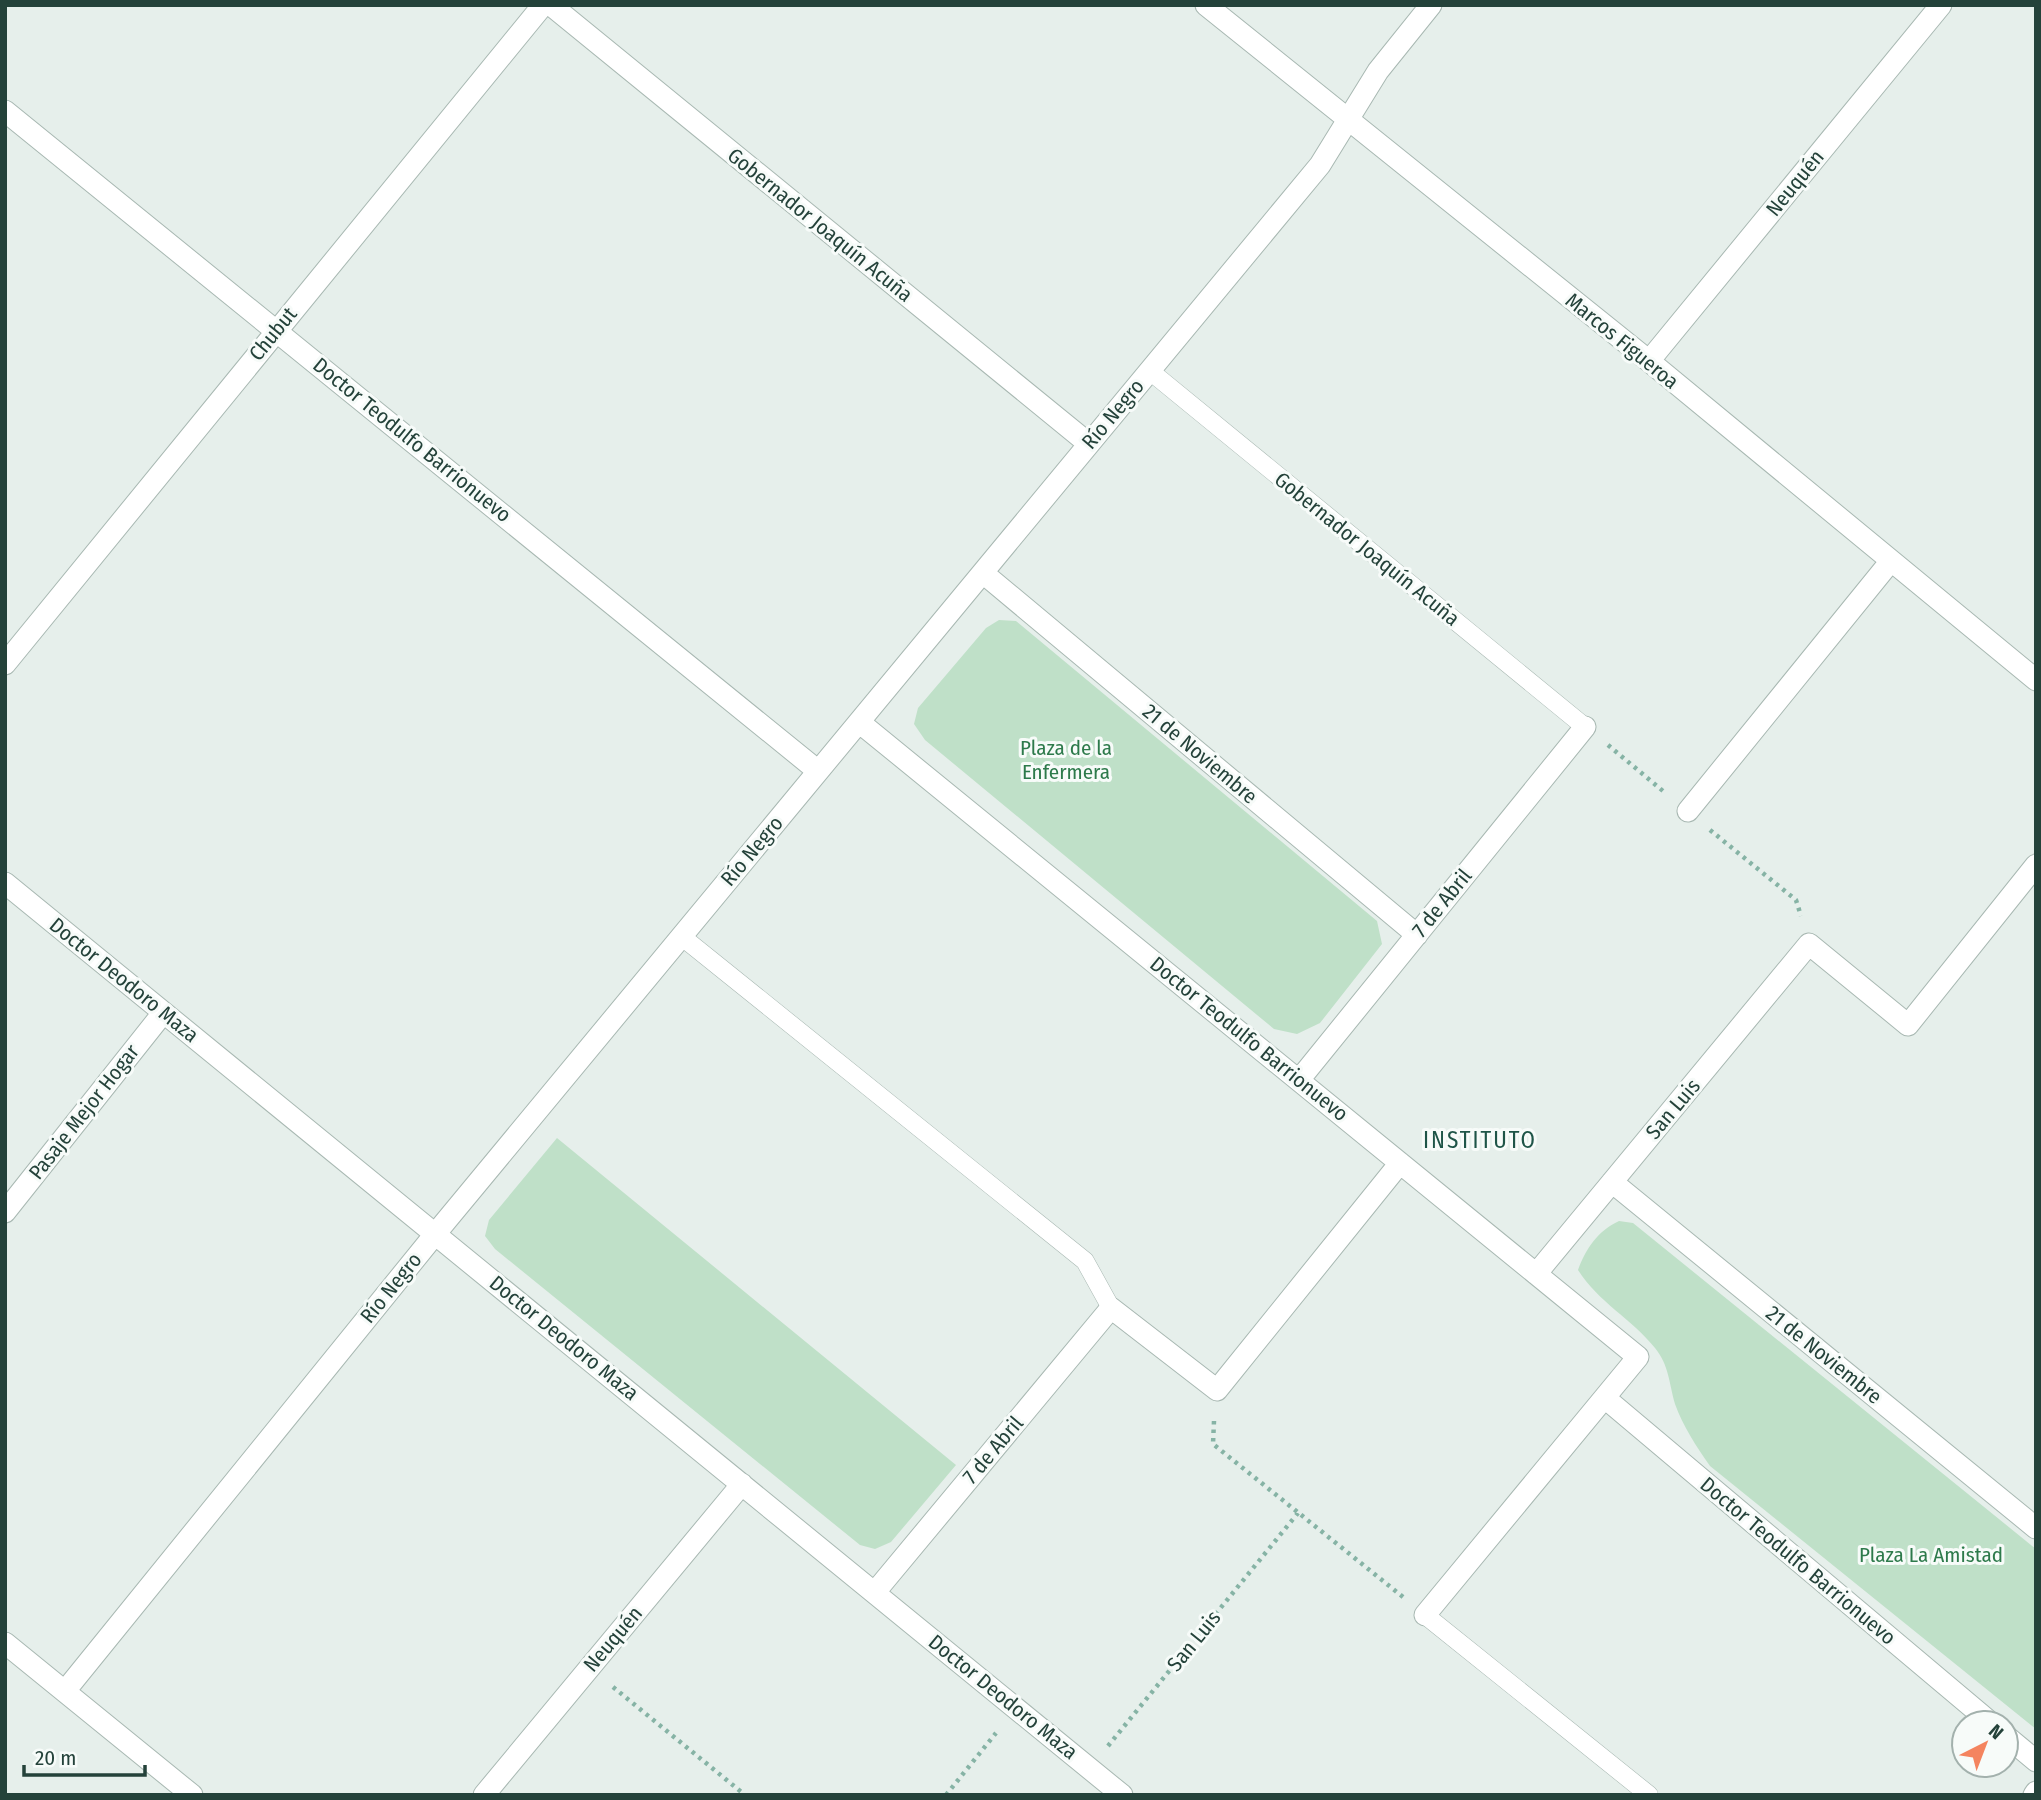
<svg xmlns="http://www.w3.org/2000/svg" width="2041" height="1800" font-family="'Fira Sans Condensed',sans-serif">
<rect width="100%" height="100%" fill="#e6efeb"/>
<path fill="#bfe0c8" d="M999 620 1016 621 1377 921 1382 944 1320 1023 1297 1034 1274 1029 925 740 914 724 918 708 986 628Z
M557 1138 956 1465 891 1542 875 1549 860 1545 495 1249 485 1236 489 1220Z
M1619 1221 1633 1223 2036 1549V1729L1710 1466C1696 1446 1683 1426 1675 1404 1669 1383 1669 1365 1655 1348 1632 1319 1598 1302 1578 1270 1586 1248 1598 1231 1619 1221Z"/>
<g fill="none" stroke-linecap="round" stroke-linejoin="round">
<g stroke="#a8b8b2" stroke-width="19">
<path id="lane" d="M1150 371 1585 727
M681 936 1085 1261 1111 1308
M1425 1615 1649 1795"/>
</g>
<g stroke="#a8b8b2" stroke-width="23">
<path id="street" d="M551 5 1089 444
M1206 5 1649 361 2036 680
M5 111 818 771
M1649 361 1941 5
M983 573 1417 935
M5 664 543 5
M859 722 1638 1357 1425 1615
M1688 811 1890 562
M5 883 1122 1795
M1299 1080 1585 727
M1612 1182 2036 1528
M5 1212 163 1013
M1536 1274 1809 944 1908 1025 2036 865
M1605 1398 1991 1723
M875 1592 1111 1308 1217 1390 1400 1163
M5 1643 192 1795
M65 1691 436 1233 1320 165 1378 71 1431 5
M2006 1736 2036 1761
M484 1795 742 1484
M2034 1795 2036 1792"/>
</g>
<path stroke="#86b3a5" stroke-width="4.5" stroke-dasharray="3.5 5" stroke-linecap="butt" d="M1608 745 1663 791
M1710 830 1796 900 1801 916
M1214 1421 1213 1444 1403 1597
M613 1687 745 1795
M1108 1746 1298 1513
M946 1795 996 1733"/>
<use href="#lane" stroke="#fff" stroke-width="18"/>
<use href="#street" stroke="#fff" stroke-width="21"/>
</g>
<g text-anchor="middle" dominant-baseline="central" stroke-width="6" stroke-linejoin="round" paint-order="stroke">
<g font-size="21" fill="#24423a" stroke="#f7fbf9">
<text transform="translate(1795 183) rotate(-51)">Neuquén</text>
<text transform="translate(820 225) rotate(39)">Gobernador Joaquín Acuña</text>
<text transform="translate(273 334) rotate(-51)">Chubut</text>
<text transform="translate(1622 341) rotate(39)">Marcos Figueroa</text>
<text transform="translate(1113 414) rotate(-50)">Río Negro</text>
<text transform="translate(412 440) rotate(39)">Doctor Teodulfo Barrionuevo</text>
<text transform="translate(1367 549) rotate(39)">Gobernador Joaquín Acuña</text>
<text transform="translate(1200 754) rotate(40)">21 de Noviembre</text>
<text transform="translate(752 851) rotate(-50)">Río Negro</text>
<text transform="translate(1442 903) rotate(-51)">7 de Abril</text>
<text transform="translate(124 980) rotate(39)">Doctor Deodoro Maza</text>
<text transform="translate(1249 1039) rotate(39)">Doctor Teodulfo Barrionuevo</text>
<text transform="translate(1673 1109) rotate(-50)">San Luis</text>
<text transform="translate(84 1112) rotate(-52)">Pasaje Mejor Hogar</text>
<text transform="translate(391 1288) rotate(-51)">Río Negro</text>
<text transform="translate(564 1338) rotate(39)">Doctor Deodoro Maza</text>
<text transform="translate(1824 1355) rotate(39)">21 de Noviembre</text>
<text transform="translate(993 1450) rotate(-50)">7 de Abril</text>
<text transform="translate(1798 1561) rotate(40)">Doctor Teodulfo Barrionuevo</text>
<text transform="translate(613 1639) rotate(-50)">Neuquén</text>
<text transform="translate(1194 1641) rotate(-51)">San Luis</text>
<text transform="translate(1003 1697) rotate(39)">Doctor Deodoro Maza</text>
</g>
<g font-size="21" fill="#2d7a4b" stroke="#f7fbf9">
<text x="1066" y="748">Plaza de la<tspan x="1066" dy="24">Enfermera</tspan></text>
<text x="1931" y="1555">Plaza La Amistad</text>
</g>
<g font-size="23" letter-spacing="2" fill="#1f5548" stroke="#f7fbf9">
<text x="1480" y="1140">INSTITUTO</text>
</g>
</g>
<rect width="2041" height="1800" fill="none" stroke="#24423a" stroke-width="14"/>
<g transform="translate(1985 1744) rotate(42)"><circle r="33" fill="#f7fbf9" stroke="#a3b1ad" stroke-width="2"/>
<path d="M0-5L12 26L0 18L-12 26Z" fill="#f4845f"/>
<text y="-10" font-size="19" font-weight="bold" text-anchor="middle" fill="#24423a">N</text>
</g>
<path d="M24 1765v10h121v-10" fill="none" stroke="#24423a" stroke-width="3.5"/>
<text x="35" y="1765" font-size="21" fill="#24423a" stroke="#f7fbf9" stroke-width="5" paint-order="stroke">20 m</text>
</svg>
